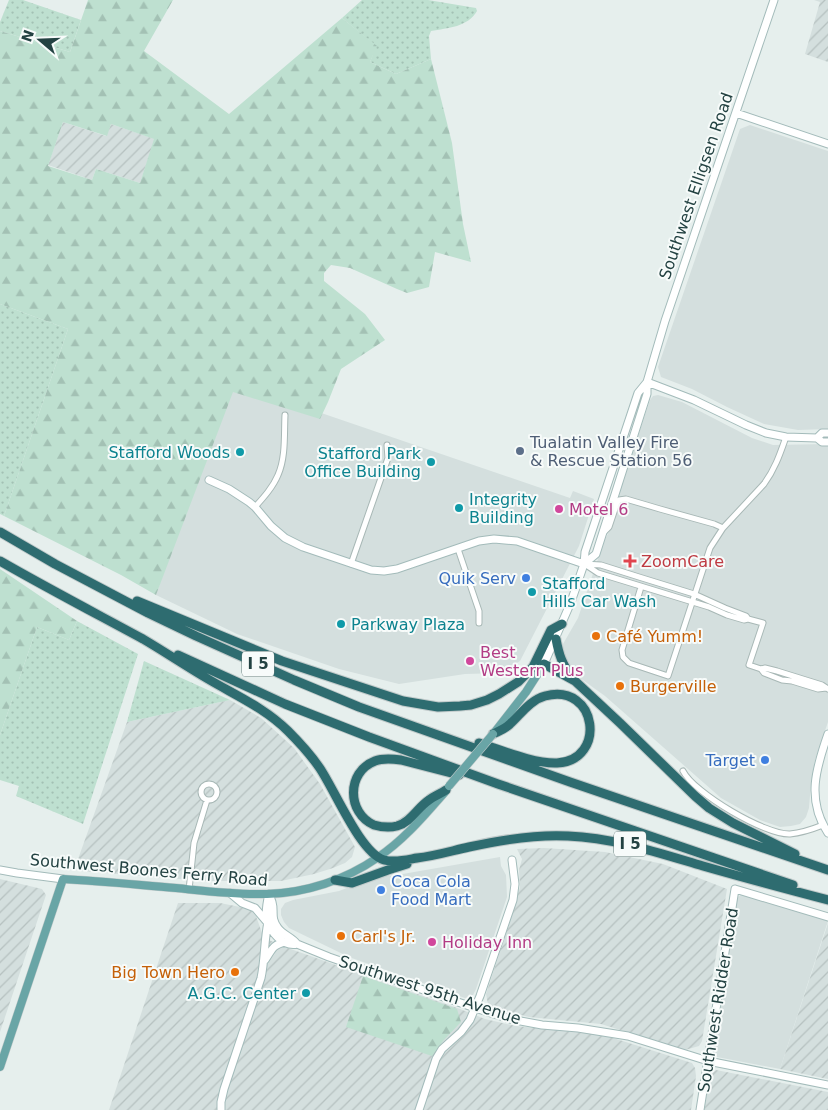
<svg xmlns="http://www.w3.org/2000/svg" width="828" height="1110" font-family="'DejaVu Sans',sans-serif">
<defs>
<pattern id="industrial-furrows" width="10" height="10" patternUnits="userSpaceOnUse" patternTransform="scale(1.25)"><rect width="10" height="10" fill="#d4dfde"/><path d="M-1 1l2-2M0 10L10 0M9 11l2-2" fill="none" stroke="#b6c1c0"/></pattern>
<pattern id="grass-dots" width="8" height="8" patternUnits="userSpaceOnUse" patternTransform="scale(1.25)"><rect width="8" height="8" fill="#bee0d0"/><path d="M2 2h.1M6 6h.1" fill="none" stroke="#a3c1b4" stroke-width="1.8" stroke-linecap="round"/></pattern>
<pattern id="forest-firs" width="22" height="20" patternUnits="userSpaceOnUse" patternTransform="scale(1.25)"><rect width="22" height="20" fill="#bee0d0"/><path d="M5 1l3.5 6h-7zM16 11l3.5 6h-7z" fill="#a3c1b4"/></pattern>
</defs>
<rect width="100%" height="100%" fill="#e6efed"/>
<path fill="#d4dfde" d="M750 125 828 151V429L798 430 764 424 727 407 692 389 661 377 658 367 740 129Z
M228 381 570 498 573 491 594 499 579 546 520 661 501 673 465 674 399 684 339 669 237 634 156 595Z
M658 395 682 402 752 438 773 445 828 444V722L815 760 811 783 809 808 806 817 800 824 791 826 780 827 760 820 721 798 605 696 573 673 562 655 563 644 578 618 604 541 610 530 619 504 617 498 650 400 653 396Z
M500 857 501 866 506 875 507 897 476 989 472 997 465 998 349 957 289 928 284 922 281 915V909L285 903 293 900 339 891 375 877 397 875Z
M741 895 828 921 780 1069 717 1057 712 1051 736 898Z"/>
<path fill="url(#industrial-furrows)" d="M814 0H828V62L805 54 820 2Z
M63 122 106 136 111 124 155 139 140 183 96 169 92 180 48 165Z
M230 700 261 718 294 748 320 784 355 847 352 857 345 863 333 868 314 874 281 881H204L80 871 76 868 77 862 127 722Z
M544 848 605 852 663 864 727 889 702 1041 699 1046 685 1050 601 1024 529 1017 497 1009 488 1004 486 994 510 921 520 887 519 870 522 859 517 849Z
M0 879 42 889 46 895 0 1032Z
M178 903H220L250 909 256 916 262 933 269 940 285 947 460 1009 485 1019 516 1026 587 1033 610 1037 692 1063 695 1068 696 1076 691 1110H109Z
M828 923V1079L780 1069Z
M716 1070 828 1092V1110H704L709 1078 711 1074Z"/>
<path fill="url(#grass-dots)" d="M9 0H23L81 20 70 52 0 31V22Z
M362 0H428L476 8 477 11C468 27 448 28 431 31L429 36 431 59 396 74 370 62 376 46 342 18Z
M0 304 68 329 4 516 0 514Z
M77 621 138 654 83 824 16 796 19 786 0 780V735L37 627 69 640Z
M144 661 230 700 127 722Z"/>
<path fill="url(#forest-firs)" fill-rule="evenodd" d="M88 0H173L144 51 229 114 342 18 377 46 370 62 396 74 431 59 452 143 463 224 471 262 435 252 429 287 407 293 397 289 350 268 331 265 324 273V281L365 314 385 340 341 369 328 402 320 419 233 392 156 595 121 575 4 516 68 329 0 304V31L70 52ZM63 122 107 136 111 124 154 139 140 183 96 169 92 180 48 166Z
M0 569 77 621 69 640 37 627 0 735Z
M363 976 457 1009 461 1022 443 1041 432 1056 346 1027Z"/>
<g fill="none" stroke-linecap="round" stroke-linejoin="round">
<g stroke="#a8b8b6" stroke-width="7">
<path id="street" d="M255 507C264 497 273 487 278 475 286 457 284 434 285 415
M604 532 609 527 617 503 619 500 626 499 660 509 714 524 723 528
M458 549 479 611V623
M351 564 388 458 387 445
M584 564 601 565 639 577 694 594 725 608 746 616 748 619 763 623 749 665 761 669 765 668 777 671 822 685 828 689
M586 565 598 573 709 607 727 615 744 620 748 619
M641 587 622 650 623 657 629 663 668 676 710 548 723 528 764 484C775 469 780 454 786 437
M761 669 764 673 782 680 792 681 818 689 826 688
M683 771C694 793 765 835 790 834 801 833 813 829 823 825
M201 792a8 8 0 1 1 16 0a8 8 0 1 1-16 0Z
M189 890 194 843 207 800"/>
</g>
<g stroke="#a3bbba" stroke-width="9">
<path id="secondary" d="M736 113 828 144
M647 382 694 400 746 425 766 433 786 437 817 438 822 442H828
M817 438 822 433H828
M209 480 229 489 249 502 255 507 271 526 285 538 303 547 371 570 384 571 397 569 479 541 494 539 517 541 584 564
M584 564 596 554 647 394V382L665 321 774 0
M544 664 571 602 584 564 585 552 638 393 647 382
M828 734C816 768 806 800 828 833
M0 870 17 873 63 879
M230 893 242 903 255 908 267 922
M269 894C270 897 271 899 272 902 275 912 270 917 278 928 283 935 292 937 297 944L329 957 475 1008 510 1019 542 1025 578 1028 628 1036 708 1061 828 1085
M269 894C267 902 265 911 267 920 270 932 283 947 297 944
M265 960C272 950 272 945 285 942
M221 1110V1102L224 1089 261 978C265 960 264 941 268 922
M419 1110 436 1059 442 1049 461 1032 470 1020 480 996 513 900 515 884 512 860
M700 1110 735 889 828 917"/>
</g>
<g stroke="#c1caca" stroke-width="9">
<path id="primary" d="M494 733 526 692 544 664
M0 1067 63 879C101 881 139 885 176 888 206 891 237 895 267 894 306 893 345 880 377 858 404 840 424 816 445 792"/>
</g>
<g stroke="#c1caca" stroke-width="11">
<path id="highway" d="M0 532 55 564 148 613 196 636 294 680 359 707 570 782 828 870
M0 561C47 588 95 613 143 639 165 652 186 666 208 679 235 695 265 708 288 731 299 742 310 754 319 767 334 788 360 853 384 860 395 863 406 860 417 858 435 856 451 851 469 847 501 840 535 834 568 836 615 838 659 853 703 866 745 878 786 889 828 900
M137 601 282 661 403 701 438 707 460 706 471 705 487 700 499 694 518 682 533 667 551 630 562 624
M556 639C559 655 562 664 572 677
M178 655 285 704 369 737 498 784 793 885
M544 664 575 681 620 723 695 796 709 808 733 823 795 854
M479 743C501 750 535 764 557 763 607 761 598 682 545 696 530 700 521 714 510 724 505 729 499 731 493 734
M446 790C440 794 434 796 429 800 417 808 411 822 397 826 389 828 381 827 374 825 347 813 346 772 375 761 383 758 393 759 401 760L459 775
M335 880 352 883 388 870 407 864"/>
</g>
<use href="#street" stroke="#fff" stroke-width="5"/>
<use href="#secondary" stroke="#fff" stroke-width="7"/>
<use href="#primary" stroke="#69a5a6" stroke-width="8"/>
<use href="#highway" stroke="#2e6c70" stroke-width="9"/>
<g stroke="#c1caca" stroke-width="9" stroke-linecap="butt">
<path id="primary-bridge" d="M449 786 493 734"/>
</g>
<use href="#primary-bridge" stroke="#69a5a6" stroke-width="8"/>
</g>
<circle fill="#5c6f8a" stroke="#f7fbfa" stroke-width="2" cx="520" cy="451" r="5"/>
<g fill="#0f9aa8" stroke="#f7fbfa" stroke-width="2">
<circle cx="240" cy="452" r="5"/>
<circle cx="431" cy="462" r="5"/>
<circle cx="459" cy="508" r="5"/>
<circle cx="532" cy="592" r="5"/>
<circle cx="341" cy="624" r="5"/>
<circle cx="306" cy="993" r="5"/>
</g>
<g fill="#d1479c" stroke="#f7fbfa" stroke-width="2">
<circle cx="559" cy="509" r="5"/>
<circle cx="470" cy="661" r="5"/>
<circle cx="432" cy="942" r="5"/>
</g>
<path fill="#e0444e" stroke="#f7fbfa" stroke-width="2" d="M627.5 553.5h5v5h5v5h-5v5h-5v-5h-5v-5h5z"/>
<g fill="#3f7fe0" stroke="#f7fbfa" stroke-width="2">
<circle cx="526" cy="578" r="5"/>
<circle cx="765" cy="760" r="5"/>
<circle cx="381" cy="890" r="5"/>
</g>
<g fill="#e8710a" stroke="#f7fbfa" stroke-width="2">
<circle cx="596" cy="636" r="5"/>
<circle cx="620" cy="686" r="5"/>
<circle cx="341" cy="936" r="5"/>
<circle cx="235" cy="972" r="5"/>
</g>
<g text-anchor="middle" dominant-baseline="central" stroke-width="4" stroke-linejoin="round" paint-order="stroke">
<g fill="#f7fbfa" stroke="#637a79" stroke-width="1">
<rect x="242" y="651.5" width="32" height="25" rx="4"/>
<rect x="614" y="831.5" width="32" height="25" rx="4"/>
</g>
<g font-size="15" font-weight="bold" fill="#234242">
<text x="258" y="664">I 5</text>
<text x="630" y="844">I 5</text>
</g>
<g font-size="16" fill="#234242" stroke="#f7fbfa">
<text transform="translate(696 186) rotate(-71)">Southwest Elligsen Road</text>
<text transform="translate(149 870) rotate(5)">Southwest Boones Ferry Road</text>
<text transform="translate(430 990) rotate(18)">Southwest 95th Avenue</text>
<text transform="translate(718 1000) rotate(-81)">Southwest Ridder Road</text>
</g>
<g font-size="16" fill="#4e5e75" stroke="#f7fbfa" text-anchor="start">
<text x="530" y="442">Tualatin Valley Fire<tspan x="530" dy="18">&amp; Rescue Station 56</tspan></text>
</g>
<g font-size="16" fill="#0d838f" stroke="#f7fbfa" text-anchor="end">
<text x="230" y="452">Stafford Woods</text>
<text x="421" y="453">Stafford Park<tspan x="421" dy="18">Office Building</tspan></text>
<text x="469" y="499" text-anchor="start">Integrity<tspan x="469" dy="18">Building</tspan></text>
<text x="542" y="583" text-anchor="start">Stafford<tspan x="542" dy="18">Hills Car Wash</tspan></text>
<text x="351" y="624" text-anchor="start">Parkway Plaza</text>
<text x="296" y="993">A.G.C. Center</text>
</g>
<g font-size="16" fill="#b23c85" stroke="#f7fbfa" text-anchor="start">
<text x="569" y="509">Motel 6</text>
<text x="480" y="652">Best<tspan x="480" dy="18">Western Plus</tspan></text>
<text x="442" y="942">Holiday Inn</text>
</g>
<g font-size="16" fill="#be3a42" stroke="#f7fbfa" text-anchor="start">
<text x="641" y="561">ZoomCare</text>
</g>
<g font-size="16" fill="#366cbe" stroke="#f7fbfa" text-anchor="end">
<text x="516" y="578">Quik Serv</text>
<text x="755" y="760">Target</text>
<text x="391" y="881" text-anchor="start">Coca Cola<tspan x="391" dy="18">Food Mart</tspan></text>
</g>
<g font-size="16" fill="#c56008" stroke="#f7fbfa" text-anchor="start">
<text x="606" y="636">Café Yumm!</text>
<text x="630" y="686">Burgerville</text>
<text x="351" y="936">Carl's Jr.</text>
<text x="225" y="972" text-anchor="end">Big Town Hero</text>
</g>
</g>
<g transform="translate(40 40) rotate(289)" stroke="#f7fbfa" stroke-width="4" paint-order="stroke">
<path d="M0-4L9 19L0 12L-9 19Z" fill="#234242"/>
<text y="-8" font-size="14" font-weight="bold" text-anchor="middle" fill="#234242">N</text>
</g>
</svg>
